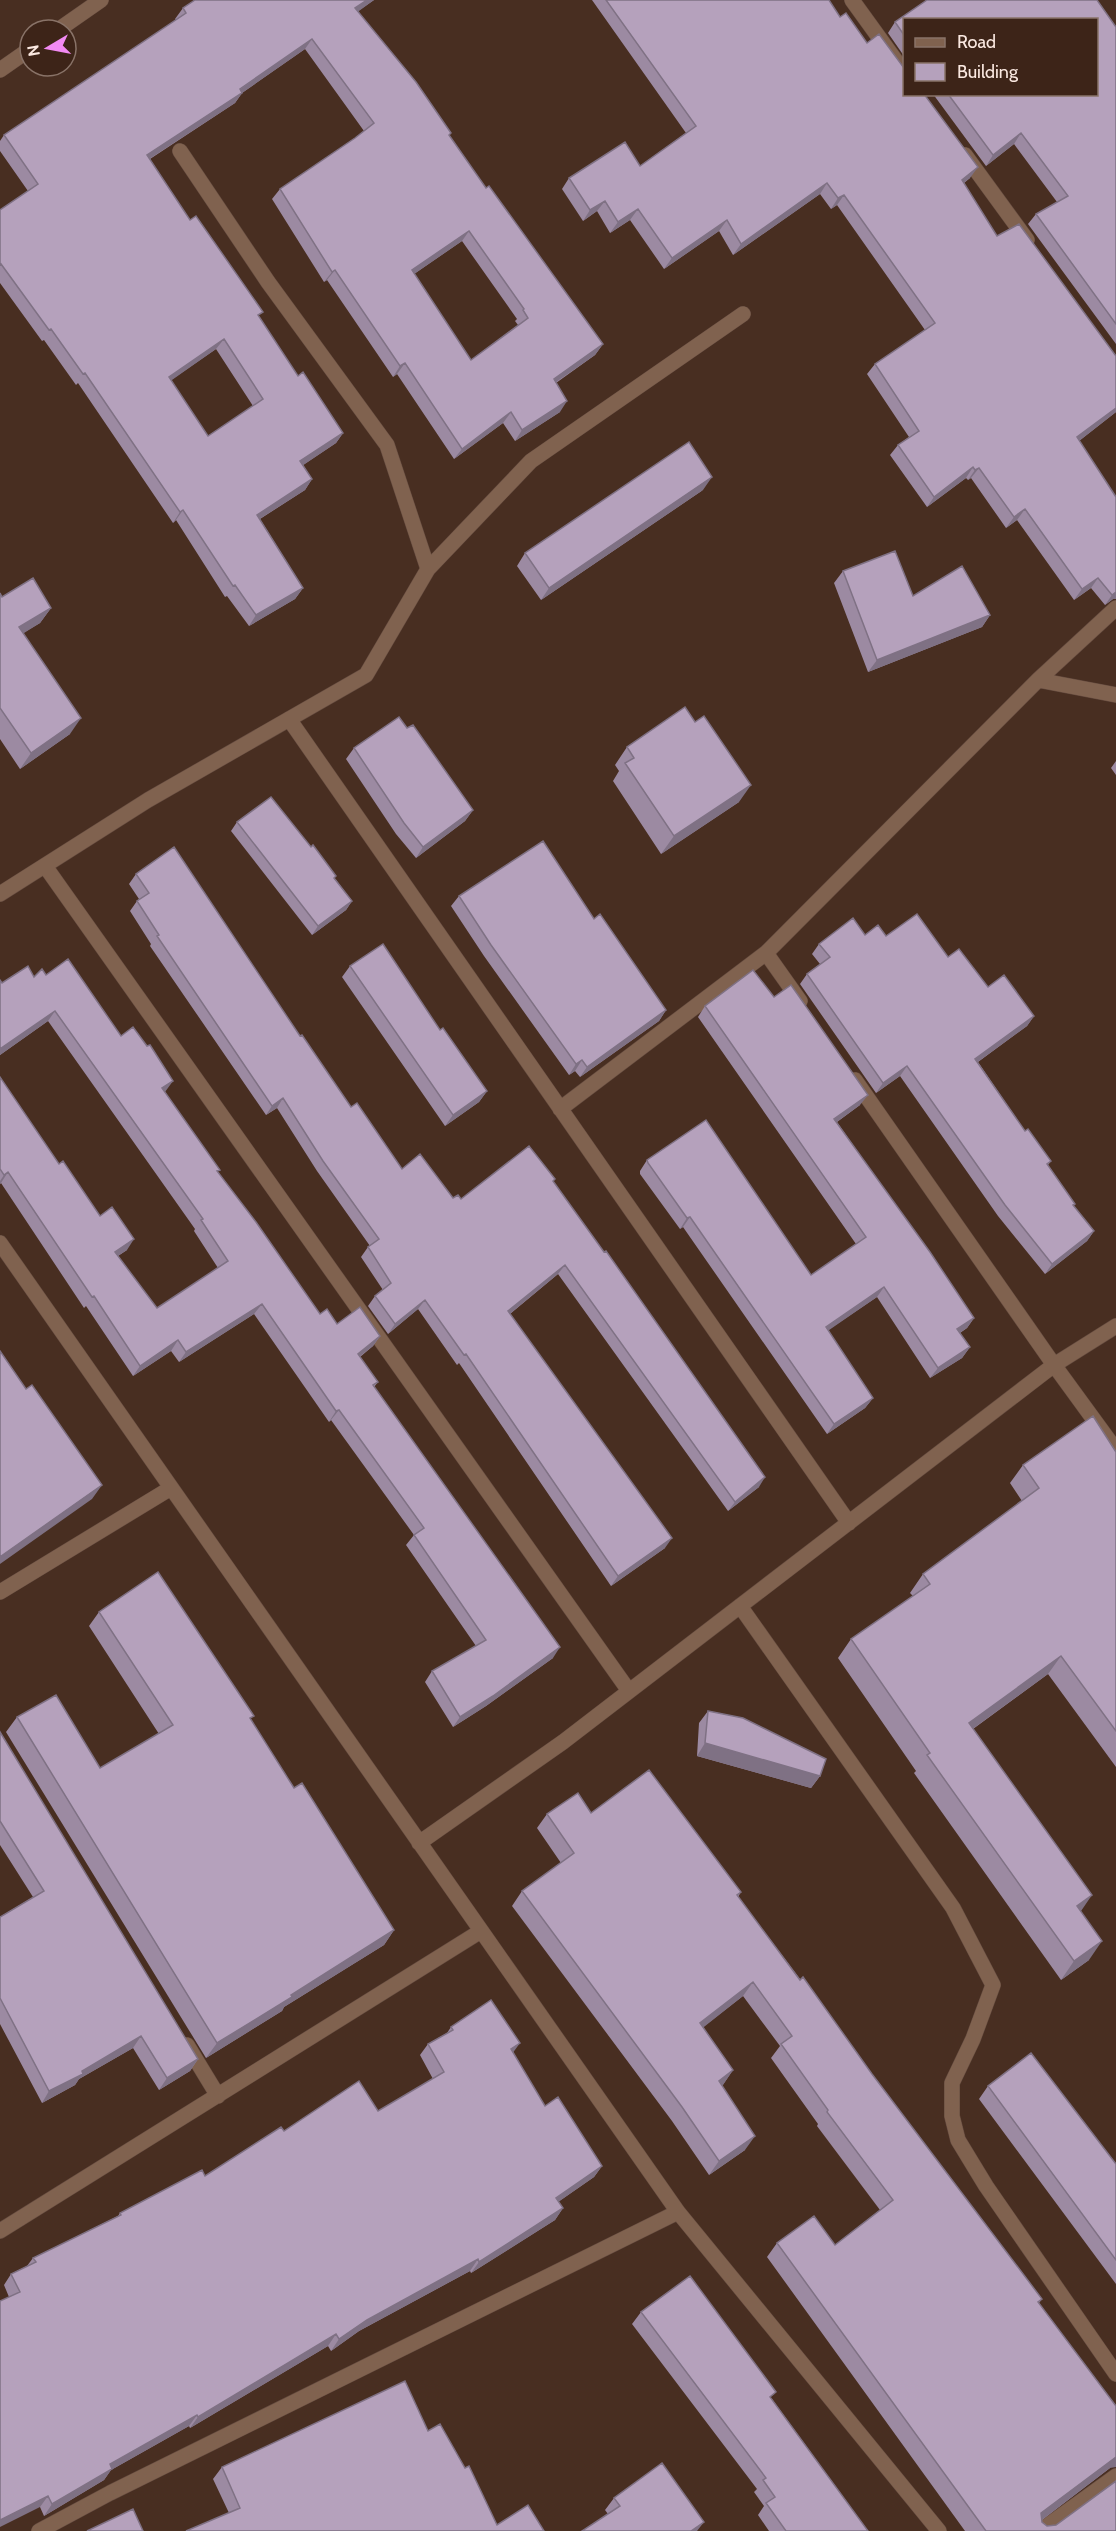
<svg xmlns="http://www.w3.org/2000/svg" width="1116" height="2531" font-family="Cabin,sans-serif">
<rect width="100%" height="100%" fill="#482e21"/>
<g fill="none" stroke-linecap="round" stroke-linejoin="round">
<g stroke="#654c40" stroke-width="16">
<path id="minor" d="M852 0 904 72
M58 30 101 0
M0 70 30 49
M180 151 268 282 387 445 428 569
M965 155 1027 240
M1038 680 1116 695
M289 719 849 1523
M45 866 629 1691
M0 894 148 800 366 675 428 569 531 461 743 314
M766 953 800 1001
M855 1080 1054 1365 1116 1450
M560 1109 766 953 1038 680 1116 608
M0 1243 678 2212 939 2531
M0 1592 171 1488
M740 1606 953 1908 993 1985 973 2039 952 2083V2116L958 2140 986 2186 1116 2374
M419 1843 563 1742 1054 1365 1116 1326
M187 2045 218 2096
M0 2231 481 1931
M39 2531 110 2493 678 2212
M1040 2531 1116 2476"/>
</g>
<use href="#minor" stroke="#80624f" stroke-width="15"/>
</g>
<path fill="#9c8aa2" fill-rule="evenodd" d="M195 0H374L358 11 451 133 449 136 486 188 603 344 595 355 556 383 560 412 515 441 503 423 454 459 397 374 393 377 327 280 324 282 272 199 280 189 355 138 364 131 305 49 242 93 235 103 150 159 190 220 259 317 298 376 343 433 336 443 303 465 312 479 305 490 260 519 303 588 295 599 249 626 227 596 225 597 176 520 173 523 78 383 76 385 44 340 42 341 0 283V210L28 191 0 151V141L4 135 176 20 175 19 183 8ZM462 241 517 319 515 321 518 325 471 360 414 274ZM216 349 253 406 208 436 171 380Z
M592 0H829L840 17 867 43 970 178 964 183 997 236 1116 356V412L1079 441 1113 599 1105 605 1091 588 1074 600 1017 520 1006 528 971 478 968 480 966 478 927 507 890 455 898 445 909 437 867 374 875 364 925 330 837 205 831 209 820 194 733 255 719 231 664 269 630 220 610 233 597 211 583 221 562 189 569 178 640 166 686 133Z
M927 0H1097L1116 27V344L1028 224 1036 214 1057 202 1014 144 986 166 933 94H1096V20H904V56L888 33 895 22Z
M703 490 541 600 517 566 525 553Z
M843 571 913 596 990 615 982 627 868 672 834 583Z
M0 593 2 597 51 608 40 623 23 633 70 734 20 769 0 739Z
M695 722 739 802 661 854 613 781 619 771 615 765 627 747Z
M407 728 473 810 465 821 416 858 396 834 346 759 354 748Z
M1116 761V775L1111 768Z
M237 822 311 847 352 901 346 910 312 935 231 831Z
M136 874 300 1036 351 1107 402 1169 453 1198 461 1199 555 1179 553 1182 759 1487 728 1511 558 1274 510 1314 665 1548 611 1586 459 1363 457 1365 418 1309 388 1334 368 1306 375 1296 383 1290 361 1257 368 1247 370 1246 317 1171 277 1108 266 1115 150 946 151 944 130 911 137 901 139 899 129 884Z
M459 896 594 919 666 1010 659 1021 580 1077 575 1071 569 1075 484 956 451 906Z
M865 935 886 936 948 957 988 987 1034 1016 1027 1026 978 1062 1025 1131 1051 1161 1048 1165 1075 1204 1074 1206 1094 1231 1087 1241 1045 1274 998 1216 900 1076 876 1093 800 984 807 974 820 964 812 954 819 944Z
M350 966 440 1030 487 1091 479 1102 445 1126 342 977Z
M46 975 121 1036 165 1092 218 1172 320 1314 337 1324 380 1336 373 1346 360 1357 378 1382 374 1387 553 1658 486 1706 453 1727 425 1682 432 1671 476 1646 406 1545 414 1535 331 1420 329 1422 254 1314 179 1362 171 1351 133 1376 86 1306 84 1308 1 1183 0 1184V1077L59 1164 127 1250 118 1256 157 1308 218 1268 194 1231 195 1229 48 1021 0 1055V980L2 983Z
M774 997 860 1105 837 1122 974 1318 967 1328 960 1333 970 1347 962 1358 930 1378 877 1297 828 1330 873 1398 865 1408 827 1434 683 1227 680 1229 640 1174V1171L647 1160 811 1275 856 1244 698 1017 705 1006Z
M1116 1452V1767L1048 1674 973 1729 1081 1911 1089 1960 1061 1980 914 1773 916 1771 838 1658 851 1639 913 1596 910 1593 923 1574 1022 1501 1010 1483 1023 1465Z
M99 1612 251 1720 294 1788 394 1930 384 1945 284 2007 282 2011 206 2058 6 1732 17 1717 100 1768 159 1734 89 1626Z
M708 1711 820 1776 811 1788 697 1756 699 1723Z
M0 1732 198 2059 190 2071 159 2090 133 2048 79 2079 75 2085 42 2103 0 2024V1917L33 1897 0 1845Z
M591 1813 741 1892 738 1897 1042 2299 1039 2303 1110 2468 1042 2520V2522L1047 2526 1116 2531H965L767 2257 777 2243 835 2245 880 2210 817 2126 818 2124 771 2058 780 2046 743 1996 703 2027 733 2070 722 2086 745 2150 709 2175 672 2121 512 1906 522 1891 561 1863 537 1828 547 1814Z
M451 2027 513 2052 545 2106 602 2166 594 2177 558 2202 563 2208 555 2220 471 2273 470 2271 359 2331 331 2351 328 2346 190 2428 189 2426 111 2470 104 2480 44 2516 40 2507 9 2297 4 2285 11 2274 27 2266 33 2258 118 2216 120 2213 205 2176 284 2131 378 2111 433 2079 420 2055 428 2044 447 2033Z
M988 2086 1116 2164V2284L979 2099Z
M641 2312 772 2399 868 2531H769L758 2515 764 2506 754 2492 757 2489 632 2324Z
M428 2431 497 2525 229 2513 213 2479 222 2467Z
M614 2498 697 2531 608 2514 605 2510Z"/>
<path fill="#7f7184" d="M367 0H374L348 19 355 8Z
M312 39 305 49 242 93 235 103 140 165 147 155Z
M1021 133 1014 144 986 166 993 155Z
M978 167 970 178 954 190 962 180Z
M827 183 820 194 733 255 741 244Z
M844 195 837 205 831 209 838 198Z
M605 201 597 211 583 221 590 210Z
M638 209 630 220 610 233 618 222Z
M727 220 719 231 664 269 672 258Z
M469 231 462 241 404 281 412 270Z
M335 270 327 280 324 282 332 272Z
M224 339 216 349 162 387 169 377Z
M603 344 595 355 546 389 554 379Z
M405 363 397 374 393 377 400 366Z
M567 401 560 412 515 441 522 430Z
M1116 408V412L1070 448 1077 437Z
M511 412 503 423 454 459 462 449Z
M343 433 336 443 293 472 300 461Z
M973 467 966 478 927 507 934 497Z
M979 468 971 478 968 480 975 470Z
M712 477 703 490 541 600 549 588Z
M312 479 305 490 250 525 257 515Z
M1025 509 1017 520 1006 528 1014 517Z
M183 510 176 520 173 523 180 512Z
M1098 578 1091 588 1074 600 1082 589Z
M303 588 295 599 249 626 256 615Z
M1116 592V599H1113L1105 605 1112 595Z
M51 608 40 623 8 643 19 627Z
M990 615 982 627 868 672 877 660Z
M81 718 70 734 20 769 31 753Z
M751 785 739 802 661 854 674 836Z
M473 810 465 821 416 858 423 847Z
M352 901 346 910 312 935 318 926Z
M666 1010 659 1021 580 1077 587 1067Z
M55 1011 48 1021 0 1055V1049Z
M1034 1016 1027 1026 968 1069 975 1059Z
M582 1060 575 1071 569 1075 576 1064Z
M907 1066 900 1076 876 1093 883 1083Z
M173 1081 165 1092 155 1099 162 1088Z
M487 1091 479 1102 445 1126 453 1115Z
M868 1095 860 1105 827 1129 834 1119Z
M283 1098 277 1108 266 1115 272 1106Z
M8 1172 1 1183 0 1184V1181L4 1175Z
M690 1217 683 1227 680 1229 687 1218Z
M1094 1231 1087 1241 1045 1274 1052 1264Z
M134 1239 127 1250 108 1262 115 1252Z
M565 1265 558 1274 501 1321 508 1311Z
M884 1287 877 1297 819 1337 826 1327Z
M425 1300 418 1309 388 1334 395 1324Z
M262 1304 254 1314 179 1362 186 1352Z
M974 1318 967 1328 950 1339 957 1329Z
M380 1336 373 1346 350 1364 358 1354Z
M178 1340 171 1351 133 1376 140 1366Z
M970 1347 962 1358 930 1378 938 1368Z
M873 1398 865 1408 827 1434 834 1424Z
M339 1410 331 1420 329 1422 336 1411Z
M765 1477 759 1487 728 1511 735 1502Z
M102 1485 92 1499 0 1564V1557Z
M672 1538 665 1548 611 1586 618 1576Z
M560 1647 553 1658 486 1706 453 1727 460 1717Z
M1061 1656 1048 1674 956 1741 969 1723Z
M705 1743 820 1776 811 1788 697 1756Z
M1092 1895 1079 1914 1077 1906Z
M394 1930 384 1945 284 2007 282 2011 206 2058 217 2043 291 1995Z
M1102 1941 1089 1960 1061 1980 1074 1961Z
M753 1982 743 1996 690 2038 700 2023Z
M141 2036 133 2048 79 2079 75 2085 42 2103 49 2091Z
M520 2043 512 2054 511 2049Z
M198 2059 190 2071 159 2090 167 2078Z
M733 2070 723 2085 709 2095 719 2081Z
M755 2136 745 2150 709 2175 719 2161Z
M602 2166 594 2177 548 2209 556 2198Z
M563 2208 555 2220 471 2273 479 2262Z
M478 2259 470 2271 359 2331 331 2351 339 2339 367 2320Z
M336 2334 328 2346 190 2428 198 2417Z
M197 2415 189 2426 111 2470 104 2480 44 2516 52 2504 110 2464Z
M1116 2457V2467L1110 2468 1031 2528 1041 2513Z
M48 2496 40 2507 0 2527V2520Z
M704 2522 697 2531H691Z"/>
<path fill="#b5a1bc" stroke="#7f7184" stroke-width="1.5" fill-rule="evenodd" d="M195 0H367L355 8 416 82 451 133 449 135 486 188 489 186 603 344 554 379 567 401 522 430 511 412 462 449 405 363 400 366 335 270 332 272 280 189 355 138 374 123 312 39 240 89 242 93 147 155 190 220 196 216 263 312 258 315 298 376 303 372 343 433 300 461 312 479 257 515 303 588 256 615 235 585 233 586 183 510 180 512 85 373 83 374 51 329 49 330 1 264 0 265V210L38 184 4 135 186 13 183 8ZM469 231 524 309 523 310 528 318 471 360 412 270ZM224 339 263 399 208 436 169 377Z
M606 0H829L840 17 846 13 867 43 879 34 904 68V94H924L978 167 962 180 997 236 1019 224 1116 356V408L1077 437 1116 497V592L1112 595 1098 578 1082 589 1025 509 1014 517 979 468 975 470 973 467 934 497 898 445 919 431 875 364 935 323 844 195 838 198 827 183 741 244 727 220 672 258 638 209 618 222 605 201 590 210 569 178 625 142 640 166 696 126Z
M927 0H1097L1116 27V324L1036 214 1068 196 1021 133 993 155 948 94H1096V20H904V35L895 22Z
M689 442 712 477 549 588 525 553Z
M895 551 913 596 962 566 990 615 877 660 843 571Z
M33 578 51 608 19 627 81 718 31 753 0 708V593L2 597Z
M685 707 695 722 704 716 751 785 674 836 625 763 634 758 627 747Z
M399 717 407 728 413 725 473 810 423 847 404 823 354 748Z
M271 797 311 847 313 845 336 876 334 878 352 901 318 926 237 822Z
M543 841 594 919 600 914 666 1010 587 1067 582 1060 576 1064 491 945 459 896Z
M174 847 300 1036 302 1035 351 1107 357 1103 402 1169 420 1154 453 1198 458 1195 461 1199 529 1146 555 1179 553 1181 604 1252 606 1251 765 1477 735 1502 565 1265 508 1311 672 1538 618 1576 466 1354 464 1355 425 1300 395 1324 375 1296 391 1283 368 1247 379 1239 323 1161 283 1098 272 1106 157 936 159 935 137 901 149 893 136 874Z
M917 914 948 957 959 949 988 987 1004 975 1034 1016 975 1059 1025 1131 1028 1129 1051 1161 1047 1164 1075 1204 1073 1205 1094 1231 1052 1264 1005 1205 907 1066 883 1083 807 974 830 957 819 944 853 918 865 935 878 925 886 936Z
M383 944 440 1030 443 1028 487 1091 453 1115 350 966Z
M68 959 121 1036 133 1027 147 1046 150 1045 173 1081 162 1088 220 1170 217 1171 256 1222 320 1314 327 1309 337 1324 360 1307 380 1336 358 1354 378 1382 373 1385 560 1647 493 1696 460 1717 432 1671 486 1640 414 1535 424 1528 339 1410 336 1411 262 1304 186 1352 178 1340 140 1366 94 1296 92 1297 8 1172 4 1175 0 1169V1077L59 1164 63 1161 100 1216 112 1207 134 1239 115 1252 157 1308 228 1261 201 1220 203 1219 55 1011 0 1049V980L2 983 28 966 34 977 42 969 46 975Z
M753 970 774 997 791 985 868 1095 834 1119 930 1252 974 1318 957 1329 970 1347 938 1368 884 1287 826 1327 873 1398 834 1424 690 1217 687 1218 648 1163 647 1160 706 1120 811 1275 866 1237 705 1006Z
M0 1351 26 1389 32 1385 102 1485 0 1557Z
M1093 1416 1116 1452V1731L1061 1656 969 1723 1092 1895 1077 1906 1102 1941 1074 1961 927 1755 930 1753 851 1639 930 1584 923 1574 1039 1488 1023 1465Z
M158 1572 254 1716 250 1718 294 1788 302 1783 394 1930 291 1995 292 1997 217 2043 17 1717 56 1695 100 1768 173 1725 99 1612Z
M708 1711 743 1718 826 1759 820 1776 705 1743Z
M0 1732 198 2059 167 2078 141 2036 82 2071 83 2074 49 2091 0 1998V1917L44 1891 0 1821Z
M649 1770 741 1892 737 1895 800 1980 803 1977 872 2074 1042 2299 1038 2302 1116 2406V2457L1041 2513 1042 2522 1047 2526 1056 2525 1116 2481V2531H986L777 2243 814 2216 835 2245 893 2200 827 2112 828 2110 781 2044 792 2036 753 1982 700 2023 733 2070 719 2081 755 2136 719 2161 682 2107 522 1891 574 1853 547 1814 578 1793 591 1813Z
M491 2000 520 2043 511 2049 545 2106 558 2097 602 2166 556 2198 563 2208 479 2262 478 2259 367 2320 339 2339 336 2334 198 2417 197 2415 110 2464 112 2469 52 2504 48 2496 0 2520V2301L20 2292 11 2274 36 2262 33 2258 121 2215 120 2213 202 2170 205 2176 281 2127 284 2131 359 2081 378 2111 444 2072 428 2044 453 2030 451 2027Z
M1031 2053 1116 2164V2260L988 2086Z
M690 2276 776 2392 770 2397 868 2531H786L766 2503 775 2497 763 2480 766 2478 641 2312Z
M405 2381 428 2431 440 2424 465 2468 469 2466 497 2525 528 2505 544 2531H186L240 2508 222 2467Z
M662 2463 704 2522 691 2531H582L620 2506 614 2498Z
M133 2509 143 2531H87Z"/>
<rect x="903" y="18" width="195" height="78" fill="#3d2418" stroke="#897368" stroke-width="1.5"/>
<rect x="915" y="38" width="30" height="9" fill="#80624f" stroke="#897368" stroke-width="1.5"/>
<text x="957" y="48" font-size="18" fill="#fbe9e1">Road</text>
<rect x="915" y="63" width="30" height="18" fill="#b5a1bc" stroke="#897368" stroke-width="1.5"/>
<text x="957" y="78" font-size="18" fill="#fbe9e1">Building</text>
<g transform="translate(48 48) rotate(260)"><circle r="28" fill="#3d2418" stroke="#897368" stroke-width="1.5"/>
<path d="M0-4.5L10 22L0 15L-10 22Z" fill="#f28af3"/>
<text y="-9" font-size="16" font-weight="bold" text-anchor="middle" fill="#fbe9e1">N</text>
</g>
</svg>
